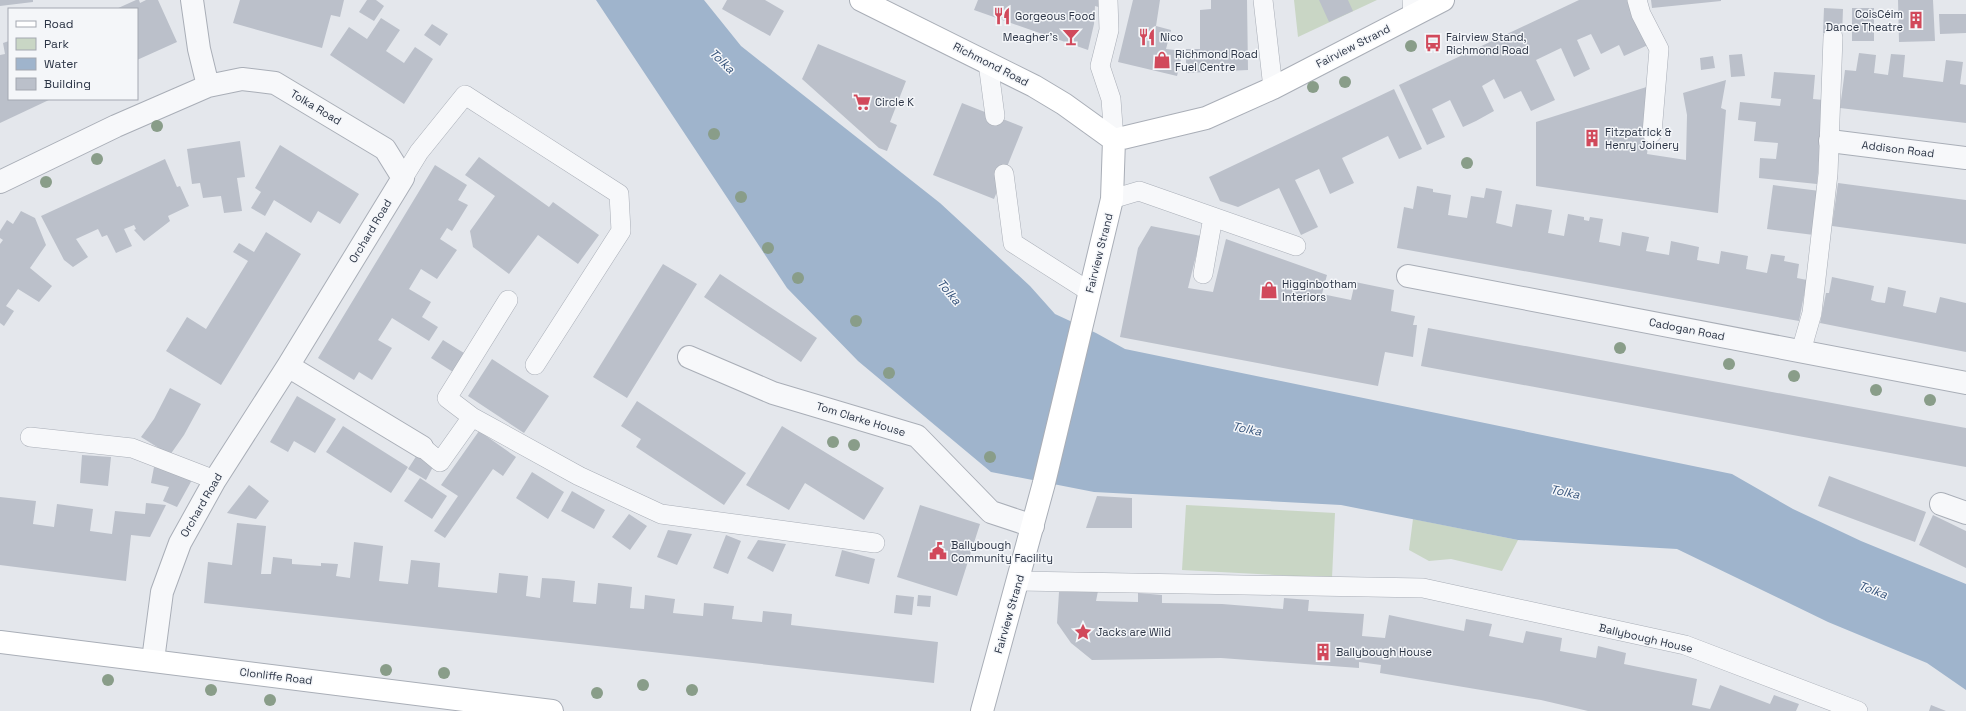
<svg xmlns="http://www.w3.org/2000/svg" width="1966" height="711" font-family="'Space Grotesk',sans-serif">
<rect width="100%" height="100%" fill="#e4e7ec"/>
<path fill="#c9d6c5" d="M1294 0H1377L1298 37Z
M1186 505 1335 513 1332 578 1182 570Z
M1413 519 1518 540 1502 571 1451 559 1429 561 1409 550Z"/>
<path fill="#9fb4cc" d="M596 0H704L741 46 940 203 1030 286 1055 314 1096 333 1125 349 1732 474 1793 509 1861 541 1966 584V690L1927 663 1828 622 1677 549 1518 540 1341 505 1094 492 991 472 858 361 787 288Z"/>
<path fill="#bbc0ca" d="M0 0H33V2L0 6Z
M136 0H139L140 3 146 0H158L177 42 137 60V9H116Z
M240 0H344L340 17 331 15 322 48 233 23Z
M367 0H376L384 6 374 21 359 12Z
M727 0H765L784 11 770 36 722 9Z
M978 0H1101L1102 8 1095 6 1094 24 1088 50 974 10Z
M1133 0H1160L1156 26 1171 30 1166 49 1183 51 1177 76 1118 62Z
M1211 0H1247L1248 70 1186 73V49H1200V10L1211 9Z
M1319 0H1348L1353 11 1329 22Z
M1579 0H1627L1648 45 1624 56 1619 45 1601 54 1591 34 1577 40 1590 69 1574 77 1561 48 1536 60 1555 100 1531 111 1521 91 1504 99 1494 79 1482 86 1494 111 1476 121 1463 127 1450 100 1432 109 1445 137 1427 145 1399 85Z
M1651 0H1721V1L1652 8Z
M1898 0H1933L1935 41 1899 42Z
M1824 8 1843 9 1842 35 1823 33Z
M1852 8H1874V41H1852Z
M1939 14H1966V33L1940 34Z
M381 18 400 30 386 51 404 63 415 47 433 59 404 104 330 55 349 27 367 39Z
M432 24 448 34 440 46 424 35Z
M9 41V99H51L0 123V55L5 54 3 43Z
M818 44 906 81 890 122 897 125 887 151 879 148 802 79Z
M1859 53 1876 55 1874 73 1888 75 1891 54 1905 55 1903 77 1943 82 1946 60 1963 62 1960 84 1966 85V123L1840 108 1845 70 1856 71Z
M1742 54 1745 76 1731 77 1729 55Z
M1713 56 1715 68 1701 70 1700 58Z
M1774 72 1815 75 1813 99 1824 100 1817 184 1759 178 1760 158 1776 159 1778 143 1754 141 1756 122 1738 120 1740 102 1780 106 1781 99 1771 98Z
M1726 80 1721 108 1726 110 1718 213 1536 186V122L1656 84 1647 154 1686 160 1687 115 1683 93Z
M1394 89 1422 149 1399 159 1388 136 1342 158 1354 183 1330 194 1319 169 1295 180 1318 227 1301 235 1279 188 1238 207 1220 201 1209 177Z
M962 103 1023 127 994 199 933 175Z
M240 141 245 177 237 178 242 211 224 213 221 196 203 198 200 183 192 184 187 149Z
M280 145 359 194 340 224 318 211 311 223 274 200 265 216 251 208 261 192 255 188Z
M479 157 549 207 553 202 599 235 578 264 538 235 509 274 473 247 470 231 495 196 465 175Z
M165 159 177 187 180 186 189 206 168 216 170 221 144 241 134 230 136 229 134 225 124 229 132 246 116 253 107 235 102 237 98 229 76 239 88 257 73 267 64 260 41 216Z
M435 165 467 185 458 200 468 205 452 231 447 228 440 239 457 250 437 279 421 269 409 289 431 302 422 317 438 327 429 341 392 318 378 340 392 348 372 380 359 372 354 380 318 358Z
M1838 183 1966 200V244L1832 226Z
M1773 185 1820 191 1814 235 1767 229Z
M1417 186 1433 189V192L1451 195 1448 215 1454 216 1467 218 1471 196 1484 198 1486 188 1502 191 1496 223 1512 227 1516 204 1552 210 1548 233 1564 236 1568 214 1584 217V220L1589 221 1590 217 1603 219 1599 242 1605 243 1620 246 1622 232 1649 237 1646 251 1669 255 1671 241 1699 247 1697 260 1719 264 1721 251 1748 256 1746 269 1767 273 1771 254 1785 256 1784 261 1799 264 1797 278 1807 280 1799 321 1397 248 1404 207 1413 209Z
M21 211 35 218 46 245 30 268 52 286 39 302 18 289 6 306 14 311 4 326 0 323V244L3 240 0 238V231L7 220 13 224Z
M1151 226 1201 236 1188 288 1213 292 1226 239 1327 275 1322 294 1351 300 1355 282 1394 290 1391 311 1415 316 1413 325H1417L1413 357 1385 352 1378 386 1120 337 1138 248Z
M266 232 301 254 221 385 166 351 187 317 206 329 248 261 233 252 239 243 254 252Z
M663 264 697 284 627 398 593 377Z
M720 274 817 338 801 362 704 297Z
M1832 277 1874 286 1871 300 1877 302 1885 303 1888 287 1906 291 1903 306 1936 313 1940 297 1966 303V352L1820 323 1826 293H1829Z
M1428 328 1966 428V467L1421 366Z
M443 340 464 353 453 372 431 358Z
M492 359 549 396 524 433 468 396Z
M170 388 201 404 184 435 170 455 141 437 154 419Z
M297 396 336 419 315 453 294 441 288 452 270 442Z
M637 401 746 473 724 505 636 447 641 439 621 426Z
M343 426 408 467 391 493 326 452Z
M782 426 884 488 864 520 805 483 789 510 746 485Z
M479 431 516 457 503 476 493 469 445 538 434 531 458 496 441 485Z
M82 455 111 457 108 486 80 483Z
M417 455 434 465 426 480 408 469Z
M154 467 192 476V480L177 507 163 501 169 487 151 483Z
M532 472 564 492 548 519 516 498Z
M1829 476 1926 512 1915 542 1818 506Z
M420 478 447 496 432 519 404 501Z
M249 485 269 501 256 519 227 513Z
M572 491 605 510 594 529 561 511Z
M1097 496 1132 498V528H1086Z
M0 497 36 501 33 524 54 527 57 504 93 509 90 531 112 534 115 511 145 514 146 503 166 505 150 537 131 535 126 581 0 565Z
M920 505 980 524 957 596 897 577Z
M629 514 647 526 630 550 612 537Z
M1933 515 1966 531V568L1919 545Z
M237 523 266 526 261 574H271L273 557 292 559V564L321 566V563L338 564 336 576 350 578 354 542 383 546 379 581 408 584 411 560 440 563 438 587 497 593 499 573 528 576 526 596 540 598 542 578 558 579 575 581 573 602 596 604 598 583 617 585 632 587 630 608 644 609 645 595 675 599 673 613 703 616 704 603 734 606 732 619 762 622 763 611 792 614 791 625 938 642 934 683 204 603 208 562 232 565Z
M668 530 692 534 677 565 657 557Z
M726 535 741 541 728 574 713 568Z
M758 540 786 544 773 572 747 558Z
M842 550 875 559 869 584 835 576Z
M1098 591 1096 601 1138 602V593L1162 595V603L1222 604 1283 609 1284 598 1309 600 1308 611 1364 614 1362 636 1385 638 1389 615 1464 631 1466 619 1492 624 1489 636 1523 643 1526 631 1562 638 1560 651 1596 658 1598 646 1626 653 1624 664 1697 679 1692 705 1710 709 1720 685 1770 704 1774 695 1799 704 1796 711H1588L1541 700 1380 673 1381 665 1359 662V668L1221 658 1092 660 1071 643 1057 623 1059 592Z
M896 595 914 597 912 615 894 613Z
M918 595 931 596 930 607 917 606Z
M1931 705 1946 711H1929Z"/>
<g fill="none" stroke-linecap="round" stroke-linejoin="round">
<g stroke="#a9aeb7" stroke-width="20">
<path id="lane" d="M1108 0 1109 30 1100 66 1111 99 1114 140
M1263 0 1273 88
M1412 0 1413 15
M1637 0 1641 14 1659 49 1652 133
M988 63 995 116
M1004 174 1013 243 1090 292
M403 178 419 152 465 95 619 194 621 231 535 365
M1112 199 1139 191 1296 246
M1203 274 1213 217
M508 300 447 398 472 417 579 476 661 514 875 543
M1801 351 1812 313 1828 174 1833 37
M30 437 132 448 215 480
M422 447 440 462 472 417
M1019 581 1423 588 1685 645 1858 711"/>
</g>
<g stroke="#a9aeb7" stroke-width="24">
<path id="street" d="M192 0 199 49 208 86
M1830 141 1966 158
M0 182 116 126 208 86 242 79 275 83 385 149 403 178 288 366 215 480 180 543 162 592 153 660
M1408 276 1966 383
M689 357 773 393 917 436 991 512 1033 526
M288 366 422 447
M1941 504 1966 513"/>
</g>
<g stroke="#a9aeb7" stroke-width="24">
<path id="secondary" d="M861 0 1034 86 1064 104 1114 140
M1114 140 1206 118 1273 88 1443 0
M0 642 552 711
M982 711 1044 483 1112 199 1114 140"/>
</g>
<use href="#lane" stroke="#f7f8fa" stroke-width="19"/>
<use href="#street" stroke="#f7f8fa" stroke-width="22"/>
<use href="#secondary" stroke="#fff" stroke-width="22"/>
</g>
<g fill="#899d89">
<circle cx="1411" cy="46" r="6"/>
<circle cx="1345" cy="82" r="6"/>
<circle cx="1313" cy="87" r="6"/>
<circle cx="157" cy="126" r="6"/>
<circle cx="714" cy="134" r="6"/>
<circle cx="97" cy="159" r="6"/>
<circle cx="1467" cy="163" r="6"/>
<circle cx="46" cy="182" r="6"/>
<circle cx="741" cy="197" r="6"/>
<circle cx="768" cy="248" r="6"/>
<circle cx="798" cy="278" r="6"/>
<circle cx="856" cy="321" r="6"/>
<circle cx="1620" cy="348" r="6"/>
<circle cx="1729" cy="364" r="6"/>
<circle cx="889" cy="373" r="6"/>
<circle cx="1794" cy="376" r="6"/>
<circle cx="1876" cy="390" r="6"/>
<circle cx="1930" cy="400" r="6"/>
<circle cx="833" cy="442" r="6"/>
<circle cx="854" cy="445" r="6"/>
<circle cx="990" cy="457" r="6"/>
<circle cx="386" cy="670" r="6"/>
<circle cx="444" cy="673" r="6"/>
<circle cx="108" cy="680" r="6"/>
<circle cx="643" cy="685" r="6"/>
<circle cx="211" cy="690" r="6"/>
<circle cx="692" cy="690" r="6"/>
<circle cx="597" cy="693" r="6"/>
<circle cx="270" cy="700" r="6"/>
</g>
<defs>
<g id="restaurant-bare" transform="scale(1.38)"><path d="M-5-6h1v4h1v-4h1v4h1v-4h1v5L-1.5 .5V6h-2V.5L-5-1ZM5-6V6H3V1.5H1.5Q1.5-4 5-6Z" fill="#d1495b" stroke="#f4f6f9" stroke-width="2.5" paint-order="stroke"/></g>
<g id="building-bare" transform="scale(1.38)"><path d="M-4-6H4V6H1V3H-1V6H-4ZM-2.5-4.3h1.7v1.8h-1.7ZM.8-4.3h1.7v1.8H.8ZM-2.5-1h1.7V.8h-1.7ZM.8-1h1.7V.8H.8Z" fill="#d1495b" stroke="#f4f6f9" stroke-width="2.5" paint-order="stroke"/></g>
<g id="bar-bare" transform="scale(1.38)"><path d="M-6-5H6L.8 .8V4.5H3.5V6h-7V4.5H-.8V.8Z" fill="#d1495b" stroke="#f4f6f9" stroke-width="2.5" paint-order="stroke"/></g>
<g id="bus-bare" transform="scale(1.38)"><path d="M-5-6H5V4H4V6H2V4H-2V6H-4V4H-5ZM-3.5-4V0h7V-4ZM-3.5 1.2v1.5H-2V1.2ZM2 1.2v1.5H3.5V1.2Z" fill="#d1495b" stroke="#f4f6f9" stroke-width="2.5" paint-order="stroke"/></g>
<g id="shop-bare" transform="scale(1.38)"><path d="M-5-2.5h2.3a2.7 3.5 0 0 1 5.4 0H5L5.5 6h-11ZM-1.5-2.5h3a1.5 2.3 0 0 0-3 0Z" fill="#d1495b" stroke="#f4f6f9" stroke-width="2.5" paint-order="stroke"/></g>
<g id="supermarket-bare" transform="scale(1.38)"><path d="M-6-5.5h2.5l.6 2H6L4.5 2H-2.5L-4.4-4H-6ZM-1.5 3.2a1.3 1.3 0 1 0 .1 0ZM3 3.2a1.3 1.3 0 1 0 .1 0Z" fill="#d1495b" stroke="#f4f6f9" stroke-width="2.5" paint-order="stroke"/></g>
<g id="civic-bare" transform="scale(1.38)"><path d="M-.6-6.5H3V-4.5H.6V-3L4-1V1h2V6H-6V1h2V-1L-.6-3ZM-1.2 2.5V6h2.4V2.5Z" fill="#d1495b" stroke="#f4f6f9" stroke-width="2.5" paint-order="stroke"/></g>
<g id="sight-bare" transform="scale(1.38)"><path d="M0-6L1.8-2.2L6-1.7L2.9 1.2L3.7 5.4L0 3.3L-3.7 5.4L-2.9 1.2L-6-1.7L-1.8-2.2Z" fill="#d1495b" stroke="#f4f6f9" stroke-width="2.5" paint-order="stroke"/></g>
</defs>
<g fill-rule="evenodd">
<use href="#restaurant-bare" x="1002" y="16"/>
<use href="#building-bare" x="1916" y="20"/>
<use href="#bar-bare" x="1071" y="37"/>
<use href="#restaurant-bare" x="1147" y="37"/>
<use href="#bus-bare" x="1433" y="43"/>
<use href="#shop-bare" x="1162" y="60"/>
<use href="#supermarket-bare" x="862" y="102"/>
<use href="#building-bare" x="1592" y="138"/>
<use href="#shop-bare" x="1269" y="290"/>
<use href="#civic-bare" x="938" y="551"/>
<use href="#sight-bare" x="1083" y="632"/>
<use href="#building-bare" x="1323" y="652"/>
</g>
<g text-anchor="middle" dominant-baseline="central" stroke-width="3" stroke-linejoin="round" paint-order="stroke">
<g font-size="11" fill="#2b3445" stroke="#f4f6f9" text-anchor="start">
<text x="1903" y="14" text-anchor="end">CoisCéim<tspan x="1903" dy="13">Dance Theatre</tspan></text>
<text x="1015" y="16">Gorgeous Food</text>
<text x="1058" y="37" text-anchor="end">Meagher's</text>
<text x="1160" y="37">Nico</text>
<text x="1446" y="37">Fairview Stand,<tspan x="1446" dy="13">Richmond Road</tspan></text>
<text x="1175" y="54">Richmond Road<tspan x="1175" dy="13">Fuel Centre</tspan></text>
<text x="875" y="102">Circle K</text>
<text x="1605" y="132">Fitzpatrick &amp;<tspan x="1605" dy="13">Henry Joinery</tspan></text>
<text x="1282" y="284">Higginbotham<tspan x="1282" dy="13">Interiors</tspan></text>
<text x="951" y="545">Ballybough<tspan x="951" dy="13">Community Facility</tspan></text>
<text x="1096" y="632">Jacks are Wild</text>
<text x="1336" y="652">Ballybough House</text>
</g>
<g font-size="11" fill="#2b3445" stroke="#f4f6f9">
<text transform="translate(1353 46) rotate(-27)">Fairview Strand</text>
<text transform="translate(991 64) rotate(27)">Richmond Road</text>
<text transform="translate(316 107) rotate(31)">Tolka Road</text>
<text transform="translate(1898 149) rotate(7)">Addison Road</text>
<text transform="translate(370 231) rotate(-59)">Orchard Road</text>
<text transform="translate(1099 253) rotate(-76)">Fairview Strand</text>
<text transform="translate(1687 329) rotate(11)">Cadogan Road</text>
<text transform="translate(861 419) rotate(17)">Tom Clarke House</text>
<text transform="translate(201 505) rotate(-60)">Orchard Road</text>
<text transform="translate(1009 614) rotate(-74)">Fairview Strand</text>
<text transform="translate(1646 638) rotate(13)">Ballybough House</text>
<text transform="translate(276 676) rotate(7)">Clonliffe Road</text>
</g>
<g font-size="12" font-style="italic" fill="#34527a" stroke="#f4f6f9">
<text transform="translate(722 61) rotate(44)">Tolka</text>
<text transform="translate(949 292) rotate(50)">Tolka</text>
<text transform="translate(1247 429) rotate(11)">Tolka</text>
<text transform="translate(1565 492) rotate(11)">Tolka</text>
<text transform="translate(1873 590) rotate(20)">Tolka</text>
</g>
</g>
<rect x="8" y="8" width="130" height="92" fill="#f4f6f9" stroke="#a4a8b1"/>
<rect x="16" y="21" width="20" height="6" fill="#ffffff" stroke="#a4a8b1"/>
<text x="44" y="28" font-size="12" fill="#2b3445">Road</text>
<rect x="16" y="38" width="20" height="12" fill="#c9d6c5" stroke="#a4a8b1"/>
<text x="44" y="48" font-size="12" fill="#2b3445">Park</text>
<rect x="16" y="58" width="20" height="12" fill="#9fb4cc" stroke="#a4a8b1"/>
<text x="44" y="68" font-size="12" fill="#2b3445">Water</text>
<rect x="16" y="78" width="20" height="12" fill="#bbc0ca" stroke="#a4a8b1"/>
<text x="44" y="88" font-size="12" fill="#2b3445">Building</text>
</svg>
